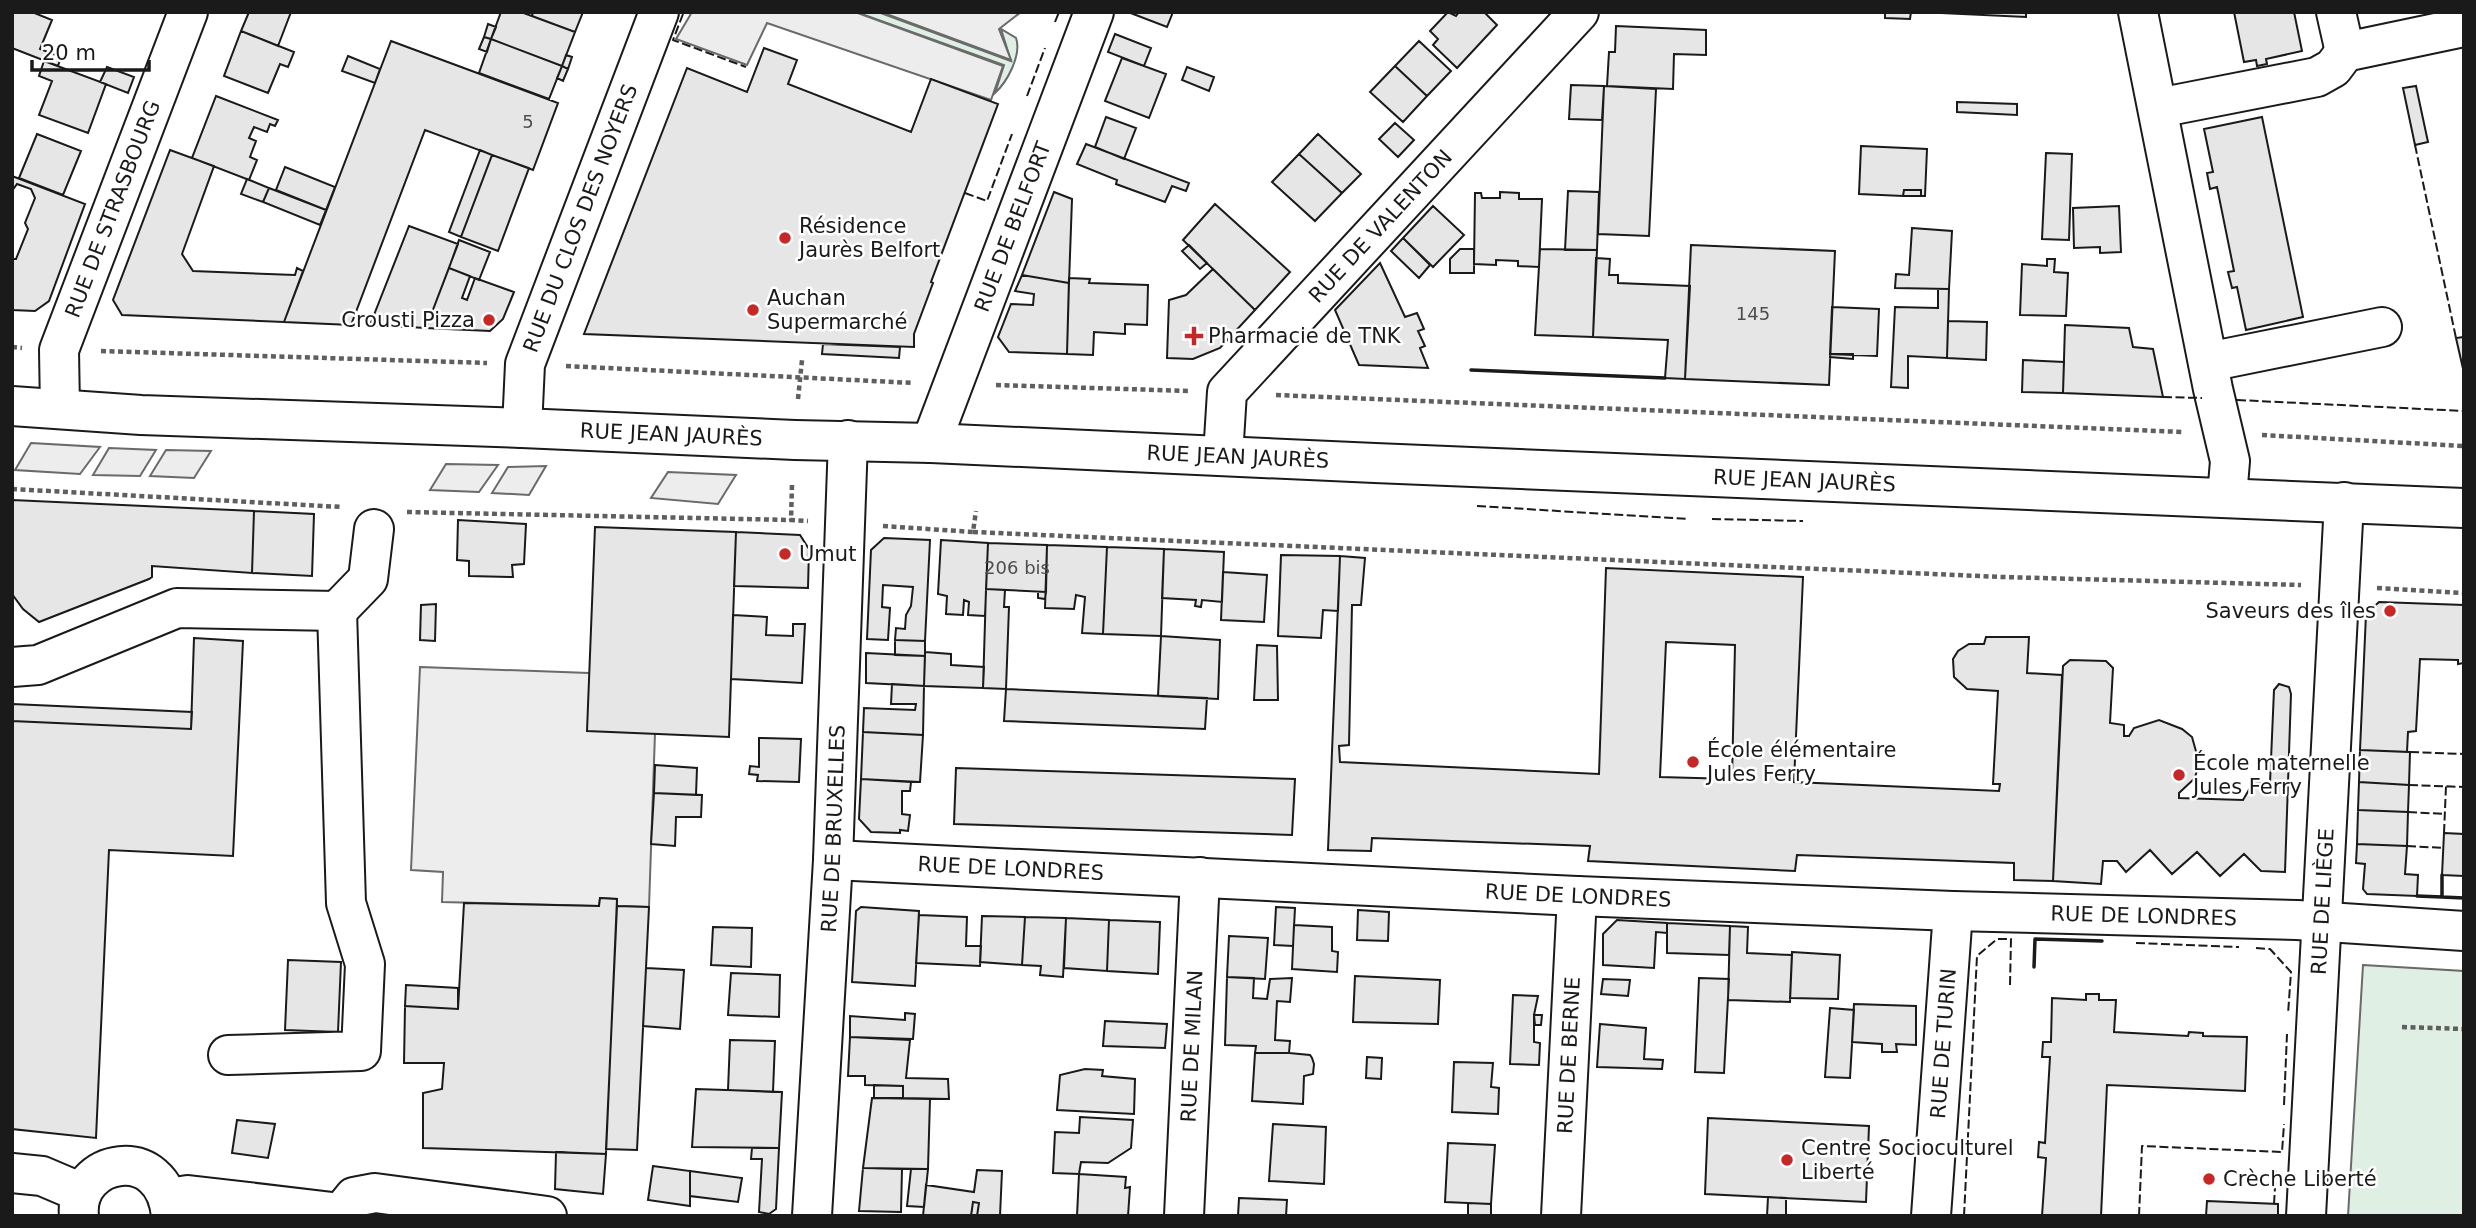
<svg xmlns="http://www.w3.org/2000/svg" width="2476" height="1228" font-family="'DejaVu Sans',sans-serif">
<rect width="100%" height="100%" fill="#fff"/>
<path fill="#e0efe3" stroke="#6a6a6a" stroke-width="2" d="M856 12H878L1011 61 1001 29 1016 38C1022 55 1007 82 995 93L1004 65Z
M2363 965 2464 971V1216H2348Z"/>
<path fill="#ededed" stroke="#6a6a6a" stroke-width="2" d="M692 12H855L1003 66 991 100 767 23 747 65 676 39Z
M881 12H1021L999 29 1011 60Z
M31 443 100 447 80 474 15 470Z
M109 448 156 450 140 476 93 475Z
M166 450 211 451 194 478 150 476Z
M446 464 498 465 479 492 430 490Z
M546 466 529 495 492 493 508 467Z
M668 472 736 475 718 504 651 498Z
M420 667 589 673 655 733 649 907 617 906V899L600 898 599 906 442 902 443 872 411 870Z"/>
<path fill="#e6e6e6" stroke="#1a1a1a" stroke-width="2" fill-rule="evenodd" d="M12 12H32L52 20 40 49 61 57 58 66 12 48Z
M249 12H291L278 46 241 31Z
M501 12H521L575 32 562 66 491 39Z
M533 12H583L575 32 532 16Z
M1128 12H1173L1167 27Z
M1448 12 1456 16 1459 12H1484L1497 25 1457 68 1433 45 1438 39 1430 31Z
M1885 12H1911L1910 19 1885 18Z
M1919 12H2026V17Z
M2234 12H2294L2302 51 2266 59 2267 64 2257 66 2256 60 2244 62Z
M488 24 496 27 491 39 484 37Z
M1616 26 1706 30V55L1674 54 1673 89 1607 86 1609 52H1615Z
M241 31 294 52 288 67 280 64 268 93 224 76Z
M1115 34 1151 48 1144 66 1108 52Z
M484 37 491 39 487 52 479 49Z
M491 39 562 66 549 99 479 73Z
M391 41 558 103 533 170 425 130 351 325 284 322Z
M1419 41 1451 71 1427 96 1395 66Z
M764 48 797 60 788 84 911 132 931 79 998 104 931 282 933 283 914 334V347L584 334 687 68 747 92Z
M566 55 572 57 568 69 562 66Z
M348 56 380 69 375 83 342 71Z
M1122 58 1166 74 1149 118 1105 101Z
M44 61 106 84 88 133 39 115 52 81 39 76Z
M562 66 568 69 563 81 557 78Z
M1395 66 1427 96 1403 122 1370 92Z
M107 67 134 77 128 93 100 82Z
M1187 67 1214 77 1209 91 1182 80Z
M1571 85 1604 86 1602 120 1569 119Z
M1604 86 1656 89 1649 236 1598 234Z
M2416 86 2428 142 2415 145 2403 88Z
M216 96 278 120 275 126 270 124 267 132 254 127 249 138 256 141 250 157 257 160 249 180 192 158Z
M1957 102 2017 104V115L1957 112Z
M1106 117 1136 128 1124 159 1095 147Z
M2262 117 2303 317 2246 330 2237 287 2232 288 2228 272 2234 271 2217 187 2210 189 2207 173 2213 172 2204 129Z
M1395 123 1414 140 1398 157 1379 139Z
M37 134 81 151 63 195 19 178Z
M1318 134 1361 174 1342 193 1299 154Z
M1086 144 1189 183 1186 191 1172 186 1165 202 1116 184 1117 180 1077 164Z
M1861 146 1927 149 1925 196H1921V190H1904L1903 196 1859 194Z
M170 150 214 166 182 254 193 271 295 275 297 268 303 271 284 322 122 315 113 300Z
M480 150 492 155 461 237 449 232Z
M2046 153 2072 154 2069 240 2042 239Z
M1299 154 1342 193 1315 221 1272 182Z
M492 155 529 168 498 251 461 237Z
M285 167 335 187 326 210 276 190Z
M12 176 85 204 49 301 35 311 12 310V259H16L28 229 25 223 35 198 31 189 17 184 12 191Z
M247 179 269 188 263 202 241 194Z
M269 188 326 210 320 225 263 202Z
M1904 190H1921V196H1903Z
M1568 191 1599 192 1597 250H1565Z
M1054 192 1072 199 1069 283 1022 275Z
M1500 192 1519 193V199H1542L1539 267 1518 266V261L1496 260V265L1474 264 1475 193H1481L1482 198H1500Z
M1215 204 1290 272 1255 310 1183 240Z
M1433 206 1464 235 1433 267 1403 238Z
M2119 206 2121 252 2100 253V247L2074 248 2073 208Z
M409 226 458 244 426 328 370 325Z
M1912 228 1952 231 1949 289 1895 288 1896 274 1909 275Z
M1403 238 1430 265 1419 278 1391 251Z
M459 240 490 252 479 280 449 268Z
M1189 245 1207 263 1200 269 1182 251Z
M1691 245 1835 251 1829 385 1685 379Z
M1460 249H1474V273H1450V259Z
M1540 249 1597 250 1593 337 1535 335Z
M1596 258 1610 259 1609 275H1618V283L1690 286 1685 379 1665 378 1668 340 1593 337Z
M2047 259H2055L2054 272 2068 273 2066 316 2020 315 2022 264 2047 266Z
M1380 263 1405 317 1417 313 1424 329 1418 331 1425 346 1420 348 1428 368 1359 365 1335 310Z
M449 268 470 276 462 298 467 300 475 278 514 292 503 319 490 331 426 328Z
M1213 269 1255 310 1220 348 1193 359 1167 358 1169 300 1186 295Z
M1022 275 1069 283 1067 354 1009 352 998 337 1011 304 1033 305 1034 294 1015 291Z
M1069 278 1090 279 1089 283 1148 285 1147 325 1125 324V334L1094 332 1093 355 1067 354Z
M1938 289H1949L1947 358 1908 356V388L1891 387 1895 307 1938 308Z
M1832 307 1879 309 1877 356 1830 354Z
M1948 321 1987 322 1986 360 1947 358Z
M2065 325 2129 328 2133 347 2153 349 2163 397 2063 393Z
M2464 337V373L2456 338Z
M823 344 900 347 899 358 822 354Z
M1830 354H1853V359L1830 357Z
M2023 360 2064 362 2063 393 2022 392Z
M12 500 254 511 252 573 152 566V577L149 579 39 622 23 609 12 594Z
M254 511 314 514 312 576 252 573Z
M458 520 526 524 524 564 512 565 513 577 469 576V561L457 560Z
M595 527 736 532 729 737 587 731Z
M736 532 800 535 809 549 808 588 734 586Z
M884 538 930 540 925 641 895 640 896 628 905 629 906 615 911 606 913 587 883 585 882 607 890 608 888 640 867 639 871 550Z
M941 540 988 543 985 616 968 615 969 602 964 600 963 615 946 614 947 596 938 594Z
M988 543 1047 545 1046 592 986 589Z
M1047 545 1107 547 1103 634 1082 633 1085 597 1076 595 1074 609 1045 608Z
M1107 547 1164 549 1161 636 1103 634Z
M1164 549 1224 552 1222 602 1202 600 1201 607 1195 606 1196 600 1162 598Z
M1281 555 1340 556 1338 611 1323 610 1321 638 1278 636Z
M1340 556 1365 558 1361 605H1352L1349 745 1339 746 1340 762 1599 774 1606 568 1803 577 1794 782 1999 791 2000 784H1993L1998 691 1967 689 1954 677 1953 659 1958 651 1969 644H1984L1986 637H2029L2027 673 2062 675 2053 881 2014 880V863L1797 855 1795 871 1588 861 1590 846 1372 838 1371 851 1328 850ZM1666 642 1735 645 1732 779 1660 777Z
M1223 572 1267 575 1264 622 1221 620Z
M986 589 1005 590 1004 607H1009L1006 689 983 688Z
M1038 592H1046L1045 599 1038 598Z
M2379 602 2464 605V663L2458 664V660L2420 659 2416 731 2408 732 2407 752 2360 750 2366 614Z
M436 604 435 641 420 640 421 605Z
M733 615 767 617 766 635 793 636V624H805L802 683 731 679Z
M1161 636 1220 640 1218 699 1158 696Z
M194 638 243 641 233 856 109 850 96 1138 12 1129V721L191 729Z
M895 640 925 641V656L895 655Z
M1257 645 1277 646 1278 700H1254Z
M925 652 951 654V665L984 667 983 688 924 686Z
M866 653 925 656 924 686 866 683Z
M2070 660 2106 661 2113 668 2110 723 2124 725V736H2129L2134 728 2159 720 2182 729 2192 737 2199 762 2195 778 2179 793V798L2243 800 2250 788 2256 783H2270L2274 690 2279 684 2289 687 2291 694 2285 872 2261 871 2244 854 2220 876 2197 852 2172 874 2150 850 2126 872 2117 861H2103L2101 884 2053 881 2063 666Z
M892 684 924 686 923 735 863 732 864 708 915 710 916 704H891Z
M1006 689 1207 698 1205 729 1004 721Z
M12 704 192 712 191 729 12 721Z
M863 732 923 735 920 782 861 779Z
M759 738 801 739 799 782 757 781 758 775 749 774 750 766 759 767Z
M2360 750 2410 752 2409 785 2359 782Z
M655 765 697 768 696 795 654 793Z
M956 768 1295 779 1292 835 954 824Z
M861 779 911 782 910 791H902V814L910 815 908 831 900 830V833L871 832 859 819Z
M2359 782 2409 785 2408 812 2358 810Z
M654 793 702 795 701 817H676L675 846 651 844Z
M2358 810 2408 812 2407 846 2357 844Z
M2444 833 2464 834V876L2442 875Z
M2357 844 2407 846 2405 874 2418 875 2417 896 2367 894 2363 889 2365 864 2356 863Z
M600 898 617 899 606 1154 423 1148V1093L442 1089 444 1063H404L405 1006 458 1009 464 903 599 906Z
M617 906 649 907 637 1150 606 1149Z
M861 907 919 911 915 986 852 982 856 911Z
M1276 907 1295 908 1293 946 1274 945Z
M1358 910 1389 912 1388 941 1357 940Z
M919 915 967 917 966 946H981L980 966 916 963Z
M982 916 1025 917 1022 965 980 962Z
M1025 917 1066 918 1063 977 1040 975 1041 966 1022 965Z
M1066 918 1109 920 1107 971 1064 968Z
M1109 920 1160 922 1158 974 1107 971Z
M1617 920 1667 923V933L1656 932 1654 968 1603 965V934Z
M1667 923 1730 926 1729 955 1667 953Z
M1294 925 1332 927V951L1338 952 1337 972 1292 969Z
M1730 926 1748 927 1747 953 1792 955 1790 1002 1728 1000Z
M713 927 752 928 751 967 711 965Z
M1229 936 1268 938 1265 979 1227 977Z
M1792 952 1840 955 1838 999 1790 998Z
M288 960 341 962 338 1032 285 1030Z
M646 968 684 970 680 1029 643 1026Z
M731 973 780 975 779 1017 728 1015Z
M1355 976 1440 980 1438 1024 1353 1022Z
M1227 977 1254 978 1253 998 1267 999 1270 979 1292 978 1290 1002 1277 1001 1275 1040 1290 1041 1289 1053H1255L1256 1046 1225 1045Z
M1699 978 1729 979 1724 1073 1695 1072Z
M1603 979 1630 980 1628 996 1601 994Z
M406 985 458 988V1009L405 1006Z
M2086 994H2099V1000H2116L2114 1032 2188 1036 2189 1032 2203 1033V1036L2247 1037 2245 1091 2107 1085 2101 1216H2042L2046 1158 2038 1157 2039 1142 2045 1143 2050 1057H2042L2043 1042H2051L2052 998 2086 1000Z
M1513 995 1538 996 1534 1015V1042L1540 1043 1539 1065 1510 1064Z
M1854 1004 1916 1006V1045L1896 1044 1897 1052H1882V1044L1852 1042Z
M1830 1008 1854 1010 1850 1078 1825 1077Z
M905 1013 915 1014 913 1039 850 1037V1016L905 1020Z
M1534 1015H1542L1541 1025H1535Z
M1105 1021 1167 1024 1165 1048 1103 1046Z
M1600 1024 1646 1028 1644 1059 1663 1060 1662 1069 1597 1067Z
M850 1037 910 1040 906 1078 948 1079 949 1099 903 1098V1086L865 1085V1076H848Z
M730 1040 775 1041 773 1092 728 1090Z
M1255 1053H1289L1310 1055 1312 1058 1314 1064 1313 1074 1304 1076 1303 1104 1252 1101Z
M1367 1057 1382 1058 1381 1079 1366 1078Z
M1454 1062 1493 1063 1491 1087 1499 1088 1498 1114 1452 1112Z
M1085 1069 1103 1070 1102 1076 1135 1079 1134 1114 1057 1110 1060 1075Z
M874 1085 903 1086V1098H874Z
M696 1089 782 1092 779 1148 692 1147Z
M872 1098 930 1099 928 1169 863 1168Z
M1080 1117 1133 1120 1131 1148 1108 1163 1081 1162 1079 1174 1053 1173 1055 1132 1079 1133Z
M1708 1118 1869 1126 1866 1202 1705 1194Z
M237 1120 275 1124 268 1158 232 1153Z
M1273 1124 1326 1127 1324 1184 1269 1181Z
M1448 1143 1495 1145 1491 1204 1445 1202Z
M752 1148H779L776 1209 769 1214 759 1212 762 1159H751Z
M556 1152 606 1154 603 1194 555 1189Z
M653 1166 690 1171V1206L648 1200Z
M863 1168 902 1169 901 1212 859 1211Z
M911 1169H928L924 1207 907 1206Z
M977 1170 1002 1171 1000 1216H977L979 1203 973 1202 971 1216H923L926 1185 974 1192Z
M690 1171 742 1178 738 1202 690 1196Z
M1079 1174 1126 1177 1125 1188 1130 1187 1128 1216H1077Z
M1768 1197 1786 1198V1216H1767Z
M1239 1198 1287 1200 1286 1216H1238Z
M2207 1201 2278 1204V1216H2206Z
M973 1202 979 1203 977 1216H971Z
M1468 1203 1491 1204V1216H1468Z"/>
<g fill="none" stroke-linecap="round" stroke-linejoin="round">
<g stroke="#1a1a1a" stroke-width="42">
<g id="minor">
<path d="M2138 12 2213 389 2230 461 2227 497"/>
<path d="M2336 12 2345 52"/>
<path d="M2158 108 2317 77 2333 68 2345 52 2464 27"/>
<path d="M2208 362 2382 327"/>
<path id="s1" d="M60 409 59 350 188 12"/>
<path id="s2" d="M522 428 525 364 659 12"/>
<path id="s3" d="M931 443 1094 12"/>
<path id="s4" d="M1223 456 1227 392 1579 12"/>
<path d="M12 667 38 665 177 608 337 611 368 579 374 529"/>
<path id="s5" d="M833 860 1577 896 1953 911 2297 920 2464 931"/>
<path d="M228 1055 361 1051 365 964 346 903 337 611"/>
<path d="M12 1173 42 1176 82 1193"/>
<path d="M169 1198 188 1195 341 1213 354 1197 375 1193 547 1216"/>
<path d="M79 1216C73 1159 164 1140 171 1216"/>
<path id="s6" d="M812 1216 833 860 848 440"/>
<path id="s7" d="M1184 1216 1200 877"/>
<path id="s8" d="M1561 1216 1577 896"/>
<path id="s9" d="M1931 1216 1953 911"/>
<path id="s10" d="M2306 1216 2344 502"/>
</g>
</g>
<g stroke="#1a1a1a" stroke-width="42">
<g id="major">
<path id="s11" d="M12 406 141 415 522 428 795 440 931 443 1375 463 2464 508"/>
</g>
</g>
<path stroke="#5f5f5f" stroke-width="4.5" stroke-dasharray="5 3.5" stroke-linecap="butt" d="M12 347 22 348
M101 351 487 363
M566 366 914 383
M996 385 1190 391
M1276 395 2183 432
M798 399 802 360
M2262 435 2464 446
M792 485 791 520 808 521
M12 489 342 507
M407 512 791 520
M883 526 973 532 976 511
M973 532 2002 577 2301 585
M2377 588 2464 593
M2402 1027 2464 1029"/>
<use href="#minor" stroke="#fff" stroke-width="38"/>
<use href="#major" stroke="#fff" stroke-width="38"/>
<path stroke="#1a1a1a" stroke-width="2" stroke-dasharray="9 3.5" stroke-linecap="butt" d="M683 14 673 40 746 67
M1055 22 1059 12
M1027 96 1045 48
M2415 145 2456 338
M965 193 987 201 1012 134
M2163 397 2202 398
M2237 400 2464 411
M1477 506 1688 519
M1712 519 1803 521
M2410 752 2464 754
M2409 785 2464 787
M2408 812 2445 814
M2444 833 2446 786
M2407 846 2444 848
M2136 943 2239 947
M2256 948 2270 949 2291 972 2288 1014
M2284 1105 2287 1034
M2274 1204 2276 1171
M1964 1216 1977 956 1997 939H2011L2010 985
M2139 1216 2142 1146 2282 1152 2284 1124"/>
<path stroke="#1a1a1a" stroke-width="3.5" d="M1471 370 1665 378
M2442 875V897L2464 898
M2417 896 2442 897
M2034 967 2035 939 2102 941"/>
</g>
<g fill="#c62828" stroke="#fff" stroke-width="2.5">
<circle cx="785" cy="238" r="7"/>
<circle cx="753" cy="310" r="7"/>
<circle cx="489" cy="320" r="7"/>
<path d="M1190.5 325.5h7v7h7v7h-7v7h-7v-7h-7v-7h7z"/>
<circle cx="785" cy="554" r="7"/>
<circle cx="2390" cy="611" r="7"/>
<circle cx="1693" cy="762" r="7"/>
<circle cx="2179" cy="775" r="7"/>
<circle cx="1787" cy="1160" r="7"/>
<circle cx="2209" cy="1179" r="7"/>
</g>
<g text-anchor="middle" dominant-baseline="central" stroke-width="5" stroke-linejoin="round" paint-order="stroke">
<g font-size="18" fill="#4d4d4d">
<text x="528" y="121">5</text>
<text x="1753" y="313">145</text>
<text x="1017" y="567">206 bis</text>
</g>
<g font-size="21" fill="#1a1a1a" stroke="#fff">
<text stroke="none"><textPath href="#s1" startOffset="210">RUE DE STRASBOURG</textPath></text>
<text stroke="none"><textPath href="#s2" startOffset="220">RUE DU CLOS DES NOYERS</textPath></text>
<text stroke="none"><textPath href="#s4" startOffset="290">RUE DE VALENTON</textPath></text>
<text stroke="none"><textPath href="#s3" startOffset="231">RUE DE BELFORT</textPath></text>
<text stroke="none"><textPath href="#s11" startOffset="660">RUE JEAN JAURÈS</textPath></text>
<text stroke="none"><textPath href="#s11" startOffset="1227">RUE JEAN JAURÈS</textPath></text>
<text stroke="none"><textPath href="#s11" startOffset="1794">RUE JEAN JAURÈS</textPath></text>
<text stroke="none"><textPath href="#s6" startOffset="388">RUE DE BRUXELLES</textPath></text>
<text stroke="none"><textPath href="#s5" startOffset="178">RUE DE LONDRES</textPath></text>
<text stroke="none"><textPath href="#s5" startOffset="746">RUE DE LONDRES</textPath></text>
<text stroke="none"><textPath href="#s10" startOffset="315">RUE DE LIÈGE</textPath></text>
<text stroke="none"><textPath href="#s5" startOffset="1312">RUE DE LONDRES</textPath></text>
<text stroke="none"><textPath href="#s9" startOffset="173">RUE DE TURIN</textPath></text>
<text stroke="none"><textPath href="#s7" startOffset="170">RUE DE MILAN</textPath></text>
<text stroke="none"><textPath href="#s8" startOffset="161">RUE DE BERNE</textPath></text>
</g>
<g font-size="21" fill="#1a1a1a" stroke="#fff" text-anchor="start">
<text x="799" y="226">Résidence<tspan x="799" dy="24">Jaurès Belfort</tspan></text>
<text x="767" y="298">Auchan<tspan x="767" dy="24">Supermarché</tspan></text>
<text x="475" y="320" text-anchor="end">Crousti Pizza</text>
<text x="1208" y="336">Pharmacie de TNK</text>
<text x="799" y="554">Umut</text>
<text x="2376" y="611" text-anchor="end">Saveurs des îles</text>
<text x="1707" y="750">École élémentaire<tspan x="1707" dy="24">Jules Ferry</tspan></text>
<text x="2193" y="763">École maternelle<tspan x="2193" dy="24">Jules Ferry</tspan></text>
<text x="1801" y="1148">Centre Socioculturel<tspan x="1801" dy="24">Liberté</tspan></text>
<text x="2223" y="1179">Crèche Liberté</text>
</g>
</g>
<rect width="2476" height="1228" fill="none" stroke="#1a1a1a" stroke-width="28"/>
<path d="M32 60v10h117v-10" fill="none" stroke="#1a1a1a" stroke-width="3.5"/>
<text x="42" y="60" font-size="21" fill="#1a1a1a" stroke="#ffffff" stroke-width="5" paint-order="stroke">20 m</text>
</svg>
